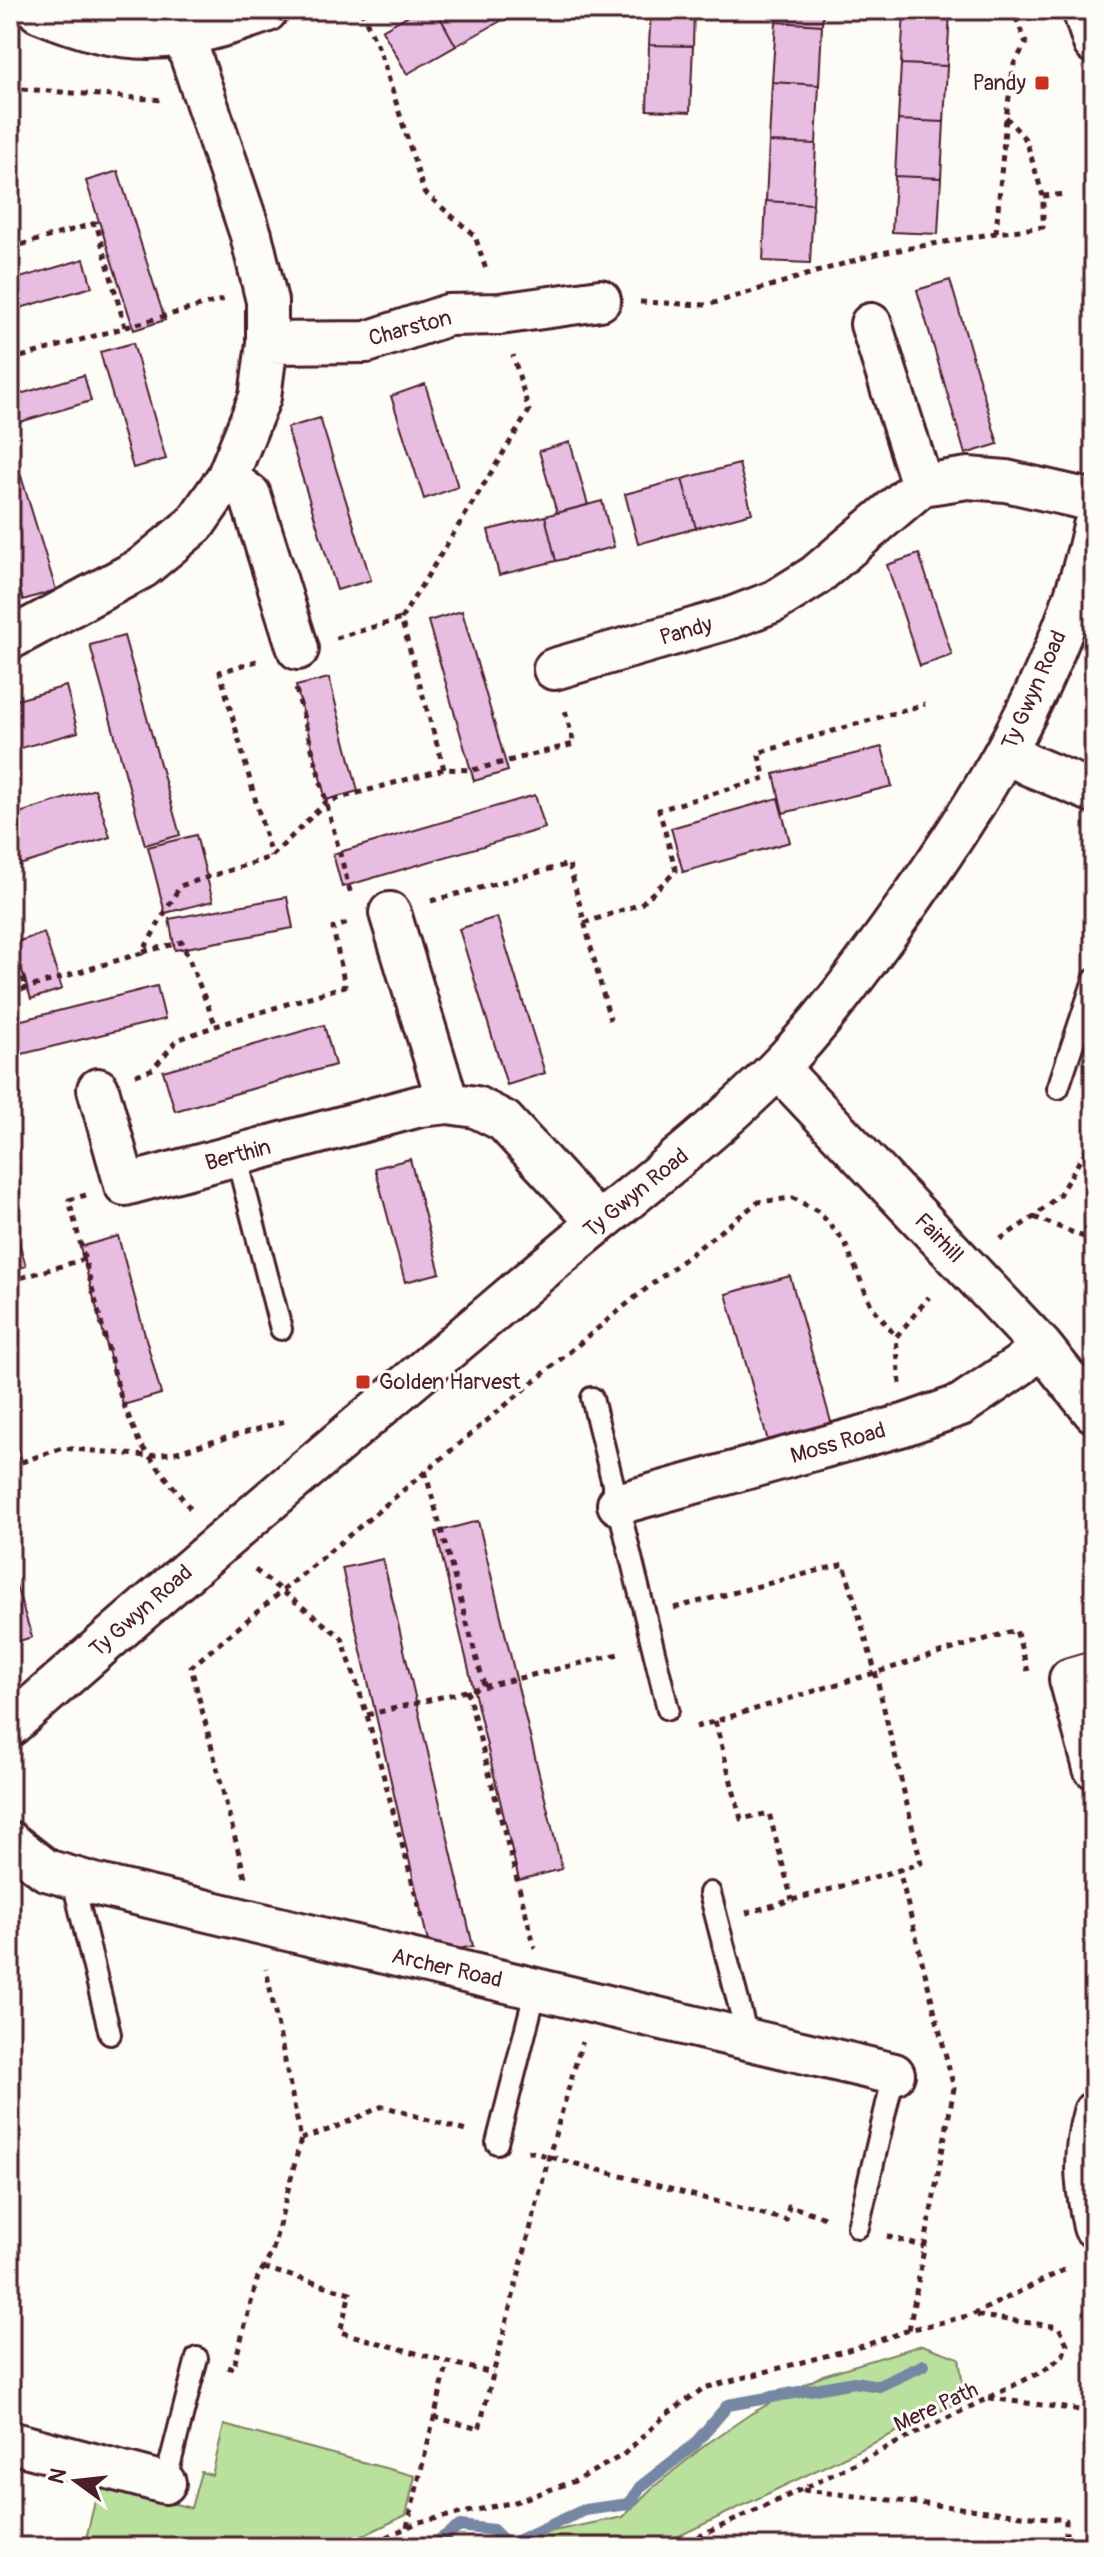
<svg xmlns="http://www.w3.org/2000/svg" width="1104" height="2557" font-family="Pangolin,sans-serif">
<rect width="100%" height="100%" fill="#fdfcf7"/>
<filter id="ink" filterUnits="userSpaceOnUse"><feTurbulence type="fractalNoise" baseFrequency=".0125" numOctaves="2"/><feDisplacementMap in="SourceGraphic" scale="16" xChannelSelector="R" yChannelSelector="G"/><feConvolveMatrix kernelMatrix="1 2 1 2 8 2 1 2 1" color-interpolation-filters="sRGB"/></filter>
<g filter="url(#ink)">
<path fill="#b9e09c" stroke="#828064" stroke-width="2" d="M922 2345 959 2358 964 2393 951 2406 656 2547H472L623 2517 651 2489 708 2443 752 2413 823 2375Z
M224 2425 415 2476 406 2515 340 2547H84L99 2485 191 2508 201 2472 212 2475Z"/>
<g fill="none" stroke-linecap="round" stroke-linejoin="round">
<path stroke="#7587a2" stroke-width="12" d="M429 2547 460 2526 493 2530 508 2545 584 2510 629 2504 640 2487 694 2445 728 2405 854 2382 879 2386 924 2365"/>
</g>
<path fill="#e8bde2" stroke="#4a1f2b" stroke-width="2" d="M418 10H436L456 46 407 74 382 30Z
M436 10H501L506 18 456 46Z
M651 10H694L693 46 649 45Z
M776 10H823L822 25 776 22Z
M904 10 950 11 947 66 901 64Z
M776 22 822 25 819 85 772 82Z
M649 45 693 46 690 112 647 110Z
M901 64 947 66 944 122 898 120Z
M772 82 819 85 816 144 769 142Z
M898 120 944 122 941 178 895 176Z
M769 142 816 144 813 204 766 201Z
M118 171 165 320 134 330 86 181Z
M895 176 941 178 938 234 892 232Z
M766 201 813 204 810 263 763 261Z
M84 259 92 287 10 311V281Z
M950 280 998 444 965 454 917 290Z
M133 343 166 459 133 468 100 352Z
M84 375 91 401 10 425V397Z
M425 384 458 487 424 499 391 396Z
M320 418 371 580 337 590 287 428Z
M570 442 588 505 557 513 539 451Z
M739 464 752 513 696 528 682 479Z
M21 476 56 590 23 600 10 558V479Z
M682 479 696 528 638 544 625 494Z
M602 501 614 547 556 561 545 516Z
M545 516 556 561 499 575 488 530Z
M919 554 952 655 920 666 887 565Z
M462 611 508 771 474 781 428 621Z
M124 636 180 835 145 845 90 645Z
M329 678 358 791 326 800 296 686Z
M66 686 78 732 10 751V702Z
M882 747 892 786 783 813 774 774Z
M95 789 110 837 10 868V816Z
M535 795 545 828 342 887 333 854Z
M778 798 790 842 683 872 671 828Z
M196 835 213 901 165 913 148 847Z
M287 897 293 928 175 950 169 919Z
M497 917 545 1073 507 1085 459 929Z
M44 933 62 989 31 999 13 943Z
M157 986 165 1019 10 1057V1023Z
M324 1025 335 1065 175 1111 163 1071Z
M410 1159 440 1273 405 1282 375 1168Z
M10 1213 26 1266 10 1271Z
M118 1236 161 1394 123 1405 80 1247Z
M790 1276 833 1429 770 1448 726 1294Z
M10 1422 21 1458 10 1461Z
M478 1521 562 1869 519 1880 436 1532Z
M383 1559 473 1946 431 1955 342 1568Z
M10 1566 32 1637 10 1644Z"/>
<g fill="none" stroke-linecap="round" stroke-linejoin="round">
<g stroke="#4a1f2b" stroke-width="26">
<path id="lane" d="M1058 1088 1094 980
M236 1155 281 1329
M592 1398 668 1709
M72 1877 110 2034
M710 1893 748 2040
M497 2143 536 1989
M858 2227 894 2074
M165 2483 197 2358"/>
</g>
<g stroke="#4a1f2b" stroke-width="46">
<path id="street" d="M1083 10 1094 43
M871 324 922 485
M267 343 367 342 448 315 500 314 600 300
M227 478 250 495 298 649
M10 639 142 568 195 524 227 478 260 397 267 343V301L251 235 183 33
M554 669 731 618 775 601 815 576 922 485 968 478 1006 481 1094 501
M1007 753 1029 765 1094 792
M390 913 448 1103
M778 1068 1041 1346 1094 1412
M98 1089 125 1185 420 1106 448 1103 476 1107 504 1121 598 1223
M618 1504 904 1425 961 1405 1020 1365 1041 1346
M1094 1672 1070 1679 1094 1768
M10 1726C159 1594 310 1466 462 1338 508 1299 554 1259 601 1221 661 1172 721 1125 776 1070 818 1027 855 977 890 929 978 807 1062 675 1094 526
M10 1842 46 1870 98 1885 894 2074
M1094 2112C1082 2156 1085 2183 1094 2227
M10 2442 165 2483"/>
</g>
<g stroke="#4a1f2b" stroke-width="50">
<path id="secondary" d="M40 10C130 47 174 42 265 10"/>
</g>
<path stroke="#4a1f2b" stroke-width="5" stroke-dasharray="6 6" stroke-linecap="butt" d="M361 10 380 51 424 192 475 236 487 273
M10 88 162 100
M1006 117 1026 140 1043 196
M996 233 1006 117 1014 64 1026 43 1013 10
M10 248 96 223 125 327
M640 302 707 305 876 254 996 233 1043 227V196L1066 194
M10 360 225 299
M336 638 401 619
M257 661 220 672 271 856
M296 689 351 895
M444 769 401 619 529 411 513 355
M431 901 569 864 610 1020
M584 923 641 904 676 871 659 810 765 778 758 753 925 704
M10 931 26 988
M143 952 182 942 216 1026
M10 993 142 953 180 886 271 857 326 802 444 769 473 770 574 744 565 710
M136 1075 153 1069 177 1040 216 1026 345 986 333 928 351 922
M86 1195 69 1200 121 1398 140 1444 193 1512
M1034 1217 1094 1241
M1000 1239 1034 1217 1059 1195 1094 1137
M10 1281 85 1259
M900 1384 896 1337 929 1297
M10 1466 62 1448 148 1456 177 1452 285 1421
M425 1471 484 1685
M255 1570 342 1638 367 1715 422 1918
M674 1608 844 1564 875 1671 921 1863 899 1870 954 2088 909 2330
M467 1690 535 1948
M367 1715 623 1653
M715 1721 741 1819 769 1813 792 1900
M696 1727 1016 1630 1028 1671
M245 1877 191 1667 633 1299 758 1202 793 1198 819 1212 844 1241 871 1305 896 1337
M746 1913 899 1870
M301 2139 334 2128 383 2106 469 2132
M528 2151 786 2220 789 2206 828 2218
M887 2236 924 2247
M264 2268 350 2293 340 2332 448 2362
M227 2367 233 2369 258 2277 272 2253 301 2139 266 1969
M989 2398 1094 2412
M434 2417 479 2429 549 2156 582 2042
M803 2490 1066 2520V2541H1094
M407 2527 448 2362 493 2373
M365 2547 419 2522 515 2502 575 2481 623 2455 667 2414 704 2388 863 2346 909 2330 972 2315 1070 2267
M676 2547 813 2484 1045 2370 1063 2355 1067 2344 1059 2327 973 2315"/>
<use href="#lane" stroke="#fdfcf7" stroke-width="20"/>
<use href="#street" stroke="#fdfcf7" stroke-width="40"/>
<use href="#secondary" stroke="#fdfcf7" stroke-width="44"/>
</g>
</g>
<g fill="#c8321e" stroke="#fdfcf7" stroke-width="3">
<rect x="1034" y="75" width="16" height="16" rx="4"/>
<rect x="355" y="1374" width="16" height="16" rx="4"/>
</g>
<g text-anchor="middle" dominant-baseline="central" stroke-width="6" stroke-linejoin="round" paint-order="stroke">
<g font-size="22" fill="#4a1f2b" stroke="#fdfcf7" text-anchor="end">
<text x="1026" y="83">Pandy</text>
<text x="379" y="1382" text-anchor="start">Golden Harvest</text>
</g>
<g font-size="22" fill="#4a1f2b" stroke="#fdfcf7">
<text transform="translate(410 328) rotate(-15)">Charston</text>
<text transform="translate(686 631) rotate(-16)">Pandy</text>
<text transform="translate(1034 690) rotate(-66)">Ty Gwyn Road</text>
<text transform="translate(238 1155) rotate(-15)">Berthin</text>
<text transform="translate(636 1193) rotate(-39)">Ty Gwyn Road</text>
<text transform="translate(939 1238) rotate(46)">Fairhill</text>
<text transform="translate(838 1443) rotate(-16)">Moss Road</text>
<text transform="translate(141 1611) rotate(-41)">Ty Gwyn Road</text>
<text transform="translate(447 1968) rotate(13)">Archer Road</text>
<text transform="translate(936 2407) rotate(-25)">Mere Path</text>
</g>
</g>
<rect width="1104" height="2557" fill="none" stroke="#fdfcf7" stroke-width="40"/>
<rect x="20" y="20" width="1064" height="2517" fill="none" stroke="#4a1f2b" stroke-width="3" filter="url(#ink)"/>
<g transform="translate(76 2481) rotate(285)" stroke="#fdfcf7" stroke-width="6" paint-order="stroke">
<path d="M0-6L14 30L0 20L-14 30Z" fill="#4a1f2b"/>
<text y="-12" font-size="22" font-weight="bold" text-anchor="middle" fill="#4a1f2b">N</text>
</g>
</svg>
